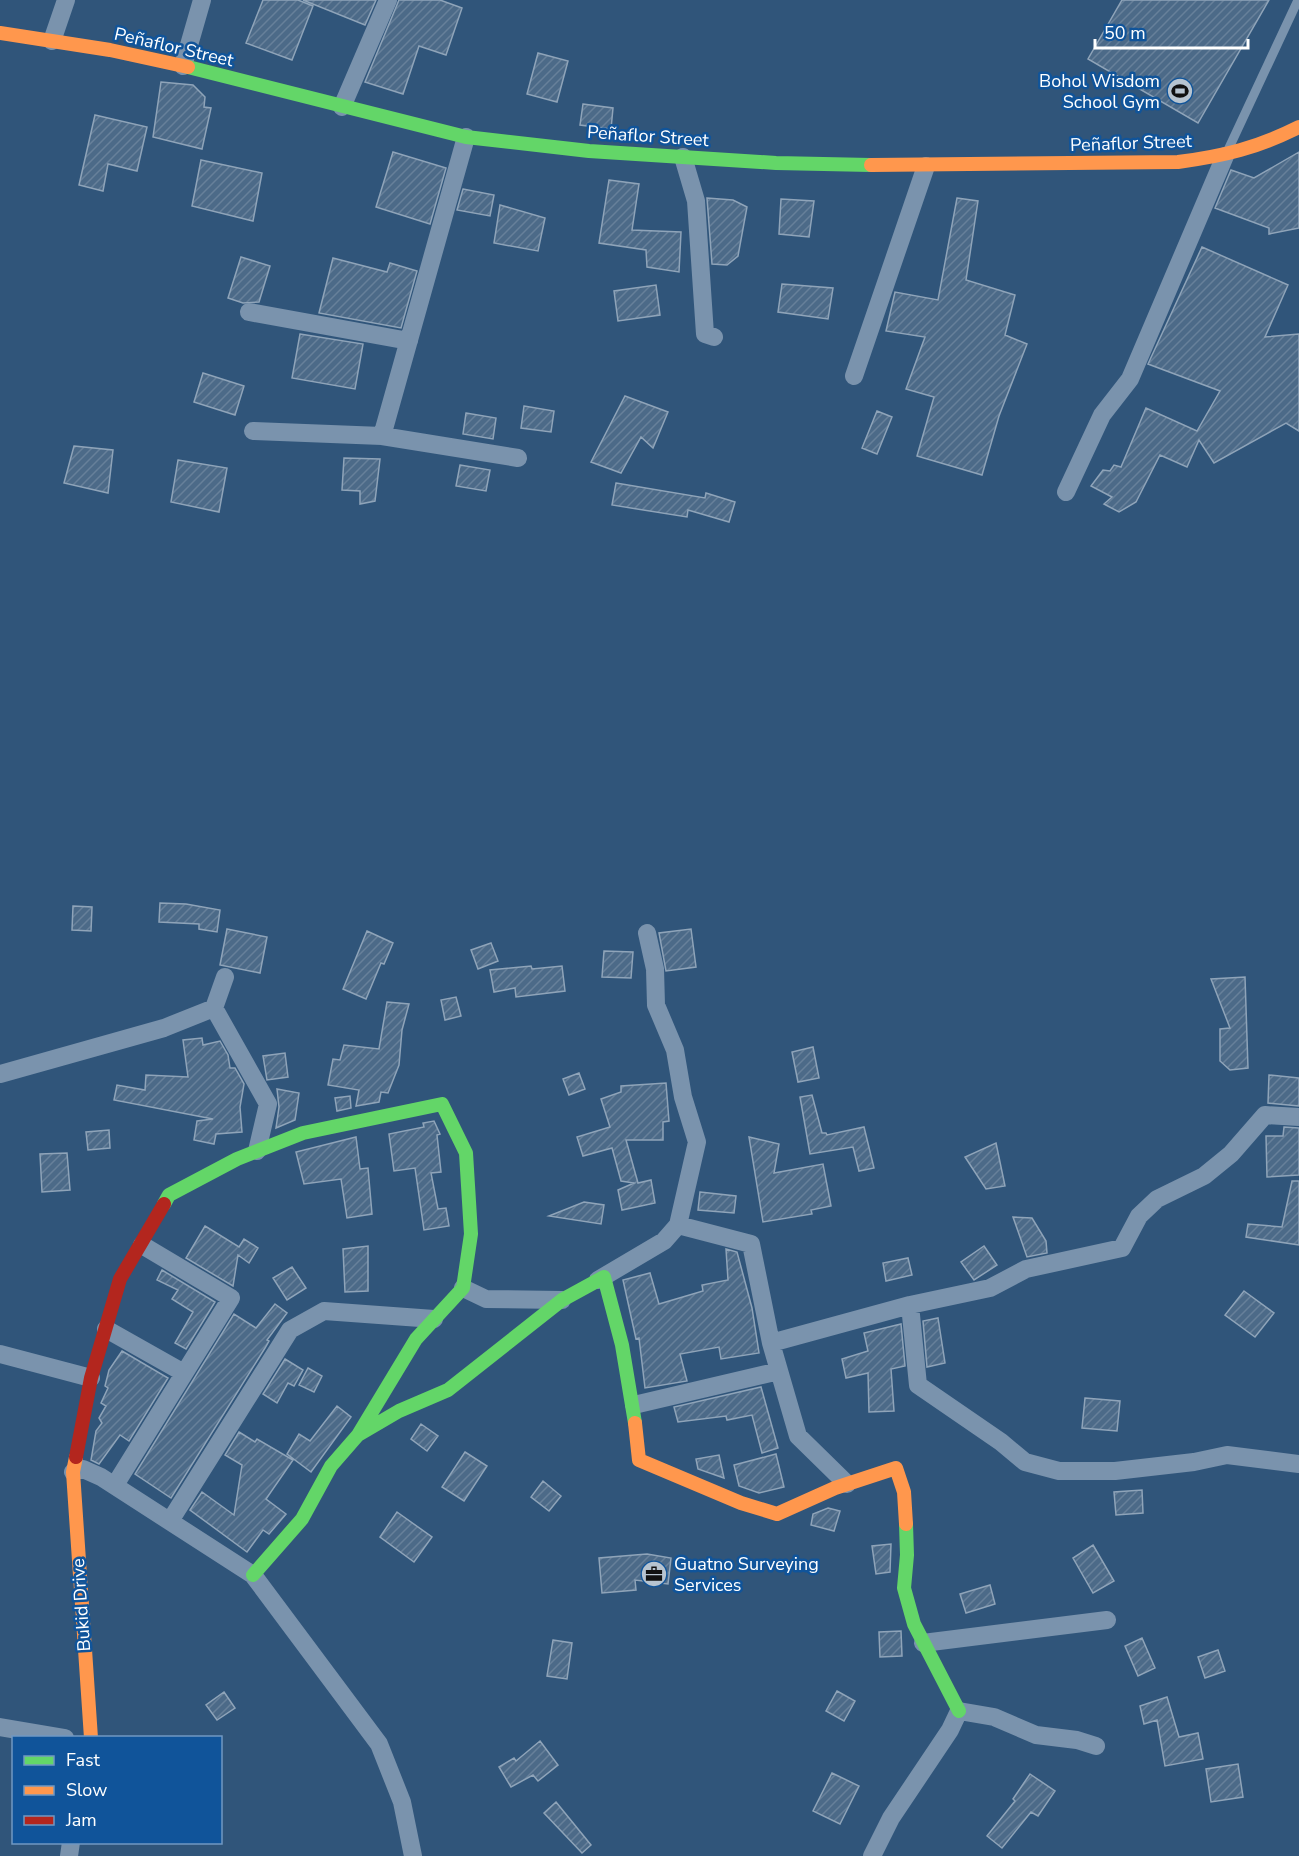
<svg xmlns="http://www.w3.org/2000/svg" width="1299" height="1856" font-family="'Nunito Sans',sans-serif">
<defs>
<pattern id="building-hatch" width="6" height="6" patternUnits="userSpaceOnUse" patternTransform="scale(1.5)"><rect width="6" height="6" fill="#4c6a88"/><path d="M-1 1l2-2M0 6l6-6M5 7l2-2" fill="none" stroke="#67809a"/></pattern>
</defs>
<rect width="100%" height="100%" fill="#30557a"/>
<path fill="url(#building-hatch)" stroke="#8fa4b9" stroke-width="1.5" d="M263 0H298L313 6 292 60 246 43Z
M303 0H376L365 25Z
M399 0H440L462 8 446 55 419 46 403 94 365 82Z
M1122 0H1269L1198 123 1088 59Z
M538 53 568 61 557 102 527 94Z
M161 82 193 85 205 97 204 107 211 108 202 149 153 137Z
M583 104 613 108 611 129 580 125Z
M95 115 147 127 137 171 108 164 103 191 79 185Z
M393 152 446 168 430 224 376 207Z
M1299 152V228L1269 234V228L1215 208 1231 170 1254 178Z
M201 160 262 173 253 221 192 206Z
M609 180 639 184 632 230 681 232 679 272 647 267 646 250 599 243Z
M463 189 494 195 490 216 457 210Z
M707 198 733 200 747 207 738 256 727 265 712 264Z
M957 198 978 201 966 280 1015 295 1005 335 1027 344 999 416 982 475 917 456 934 397 906 389 925 337 886 331 895 292 938 300Z
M781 199 814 201 809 237 779 234Z
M500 205 545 218 538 251 494 243Z
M1202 247 1288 285 1265 337 1299 334V431L1286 423 1214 463 1199 440 1187 467 1160 455 1136 502 1119 512 1104 504 1112 497 1091 486 1103 470 1110 471 1114 465 1121 467 1146 408 1197 431 1220 391 1148 364Z
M241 257 270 266 259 302 243 303 228 298Z
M333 258 387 272 390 263 417 271 401 328 319 313Z
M782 284 833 288 828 319 778 312Z
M656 285 660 315 618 321 614 291Z
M300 334 363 344 355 389 292 378Z
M203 373 244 386 235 415 194 402Z
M625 396 668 412 653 448 641 437 621 473 591 462Z
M524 406 554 411 551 432 521 428Z
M877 411 892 417 877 454 862 448Z
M466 413 496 418 493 439 463 434Z
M74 446 113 450 108 493 64 483Z
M344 458 380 459 375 501 360 504V491L342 490Z
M178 460 227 468 219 512 171 502Z
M460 465 490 470 486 491 456 486Z
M616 483 705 498 706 493 735 502 729 522 688 510 687 517 612 505Z
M160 903 186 904 220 910 217 932 199 929V924L159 922Z
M73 906 92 907 91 931 72 930Z
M227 929 267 937 260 973 220 965Z
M691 929 696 967 666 971 659 933Z
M367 931 393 943 384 964 381 963 366 999 343 989Z
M491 943 498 961 478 969 471 950Z
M604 951 633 952 631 978 602 977Z
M531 966 532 969 562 966 565 991 516 997 515 988 494 992 490 970Z
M1245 977 1248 1068 1230 1070 1220 1061V1029L1230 1028 1211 979Z
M456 997 461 1016 445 1020 441 1000Z
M387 1002 409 1004 402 1030 399 1065 388 1093 381 1092 379 1102 356 1106 359 1090 328 1085 333 1059 340 1060 344 1045 379 1049Z
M202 1038 203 1045 220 1041 228 1055 230 1068H235L244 1084 240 1107 242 1132 216 1134 214 1144 194 1140 197 1121 213 1119 114 1100 117 1085 145 1090 146 1075 188 1077 183 1040Z
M813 1047 819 1078 798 1082 792 1052Z
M285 1053 288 1077 267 1080 263 1056Z
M579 1073 585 1089 569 1095 563 1079Z
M1269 1075 1299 1078V1106L1268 1103Z
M666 1083 669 1121 663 1122V1140H626L638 1183 651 1180 655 1203 622 1210 618 1190 634 1183 621 1181 612 1148 583 1156 577 1137 610 1127 601 1099 621 1092V1086Z
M277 1089 299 1093 295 1120 276 1128 279 1107Z
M812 1095 822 1133H826L827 1135 864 1127 874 1168 859 1171 853 1147 810 1154 800 1097Z
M350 1096 351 1108 337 1111 335 1098Z
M434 1121 440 1134 437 1135 441 1172 431 1173 438 1209 446 1208 449 1226 424 1230 415 1168 394 1171 389 1134 424 1127 423 1123Z
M1284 1127 1299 1128V1175L1267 1177 1266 1136H1283Z
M109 1130 110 1148 88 1150 86 1132Z
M356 1137 360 1169 368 1168 372 1214 347 1218 341 1179 304 1184 296 1152Z
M749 1137 779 1144 774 1173 823 1164 831 1206 811 1210 812 1214 763 1222Z
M996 1143 1005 1186 986 1189 965 1157Z
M67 1153 70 1190 42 1192 40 1154Z
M1292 1181H1299V1245L1246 1237 1248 1224 1282 1227Z
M700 1192 736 1196 734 1213 698 1210Z
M584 1202 604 1205 601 1224 549 1216Z
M1013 1217 1032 1218 1046 1241 1047 1253 1027 1257Z
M205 1226 239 1247 244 1239 258 1248 249 1263 238 1255 233 1286 186 1258Z
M368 1246V1291L345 1292 343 1249Z
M984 1246 997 1265 974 1280 961 1262Z
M726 1249 737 1252 752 1308 759 1353 721 1359 719 1347 680 1354 687 1381 645 1388 639 1338 636 1339 623 1280 650 1273 659 1304 703 1291 702 1285 728 1280Z
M908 1258 912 1275 886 1281 883 1263Z
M292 1267 306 1288 287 1300 273 1278Z
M162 1270 215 1302 186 1349 175 1343 193 1312 172 1299 178 1290 157 1280Z
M1244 1291 1274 1313 1255 1337 1225 1315Z
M275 1304 287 1313 267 1340 269 1341 265 1348 171 1498 135 1474 234 1314 256 1328Z
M938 1318 945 1363 927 1367 923 1321Z
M901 1324 905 1366 891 1369 894 1411 869 1412 868 1373 846 1378 842 1359 868 1351 864 1333Z
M122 1351 168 1378 129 1441 120 1435 99 1464 91 1460 96 1431 102 1423 99 1418 106 1406 101 1403 108 1388 105 1386 109 1370Z
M285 1359 303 1370 294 1386 288 1383 277 1403 263 1394Z
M308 1368 322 1376 314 1392 299 1385Z
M761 1387 778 1448 762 1453 752 1415 727 1420 726 1416 678 1422 674 1407Z
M1085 1398 1120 1401 1117 1431 1082 1428Z
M337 1406 351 1417 311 1472 287 1454 299 1434 310 1441Z
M421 1424 438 1436 427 1451 411 1439Z
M239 1432 255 1442 257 1439 293 1460 266 1499 286 1514 269 1534 263 1530 247 1552 190 1510 202 1492 234 1515 242 1465 225 1455Z
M465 1452 487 1466 464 1501 442 1487Z
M776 1454 784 1487 759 1493 739 1486 734 1465Z
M719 1455 724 1478 698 1469 696 1459Z
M543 1481 561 1496 549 1511 531 1497Z
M1142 1490 1143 1513 1116 1515 1114 1492Z
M828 1508 840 1511 834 1531 811 1525 813 1514Z
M397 1512 432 1537 414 1562 380 1537Z
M891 1544 890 1572 876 1574 872 1546Z
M1093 1545 1114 1581 1093 1593 1073 1558Z
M647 1554 671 1558 668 1584 635 1580 636 1590 602 1593 599 1558Z
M990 1585 995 1604 966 1613 960 1594Z
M901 1631 902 1656 880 1657 879 1632Z
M1142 1638 1155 1668 1138 1676 1125 1646Z
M553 1640 572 1643 567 1679 547 1676Z
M1218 1650 1225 1671 1205 1678 1198 1657Z
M837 1691 855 1701 844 1721 826 1711Z
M224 1692 235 1708 217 1720 206 1705Z
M1167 1697 1179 1737 1198 1733 1203 1759 1165 1766 1157 1720 1144 1724 1140 1706Z
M540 1741 558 1765 538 1781 533 1775 511 1787 499 1767 514 1758 516 1761Z
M1238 1764 1243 1797 1211 1802 1206 1769Z
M832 1773 859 1786 840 1824 813 1811Z
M1030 1774 1055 1791 1038 1816 1031 1812 1002 1848 987 1836 1015 1801 1013 1799Z
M556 1802 591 1845 582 1853 544 1813Z"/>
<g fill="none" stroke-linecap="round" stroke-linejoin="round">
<path stroke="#7a93ad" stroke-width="9" d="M1228 150 1298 0"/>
<path stroke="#7a93ad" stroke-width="18" d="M52 41 66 0
M183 66 202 0
M342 107 388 0
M683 157 696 201 705 334 714 337
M249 312 409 341
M854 376 926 166
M253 431 382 436 518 458
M382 436 466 137
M1066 492 1102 415 1130 379 1225 156
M214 1008 268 1104 257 1151
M0 1074 164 1028 214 1008 225 977
M678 1225 751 1244 771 1343
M598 1280 664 1241 678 1225 697 1142 683 1097 675 1050 656 1005 655 969 647 933
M463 1288 486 1299 562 1300
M910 1305 918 1385 1001 1442 1025 1462 1059 1471H1115L1194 1462 1227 1455 1299 1464
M106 1329 184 1373
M0 1354 91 1378
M634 1405 779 1371
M73 1472 83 1469 101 1477 253 1575 379 1744 402 1802 413 1856
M847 1484 798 1436 771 1343 910 1305 990 1288 1026 1269 1122 1248 1139 1216 1157 1199 1204 1176 1231 1154 1265 1115 1299 1117
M115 1485 231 1298 142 1245
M170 1521 290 1330 324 1311 434 1319
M923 1643 1107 1620
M0 1727 65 1738
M69 1856 71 1842
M872 1856 891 1818 950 1730 959 1711 994 1717 1036 1735 1077 1740 1096 1746"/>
<path stroke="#63d668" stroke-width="14" d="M188 67 466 137 589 151 776 163 871 165
M164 1204 169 1195 237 1159 303 1133 442 1104 466 1153 471 1234 463 1288 416 1339 358 1435
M906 1524 907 1555 904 1588 914 1624 959 1711
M253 1575 302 1519 331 1466 358 1435 399 1411 448 1390 562 1300 604 1277 622 1345 635 1423"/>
<path stroke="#ff974d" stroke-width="14" d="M0 33 110 50 188 67
M871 165 1178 162C1224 156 1257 148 1299 127
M635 1423 639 1460 741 1503 777 1514 835 1488 896 1468 904 1492 906 1524
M76 1457 73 1472 91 1738"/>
<path stroke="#b3261e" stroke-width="14" d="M76 1457 91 1378 120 1279 164 1204"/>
</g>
<defs>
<g id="stadium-disc" transform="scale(1.35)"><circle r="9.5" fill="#b7c4d0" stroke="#10549a"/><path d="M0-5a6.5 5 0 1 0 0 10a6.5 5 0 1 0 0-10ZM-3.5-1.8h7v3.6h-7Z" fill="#111"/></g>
<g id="office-disc" transform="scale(1.35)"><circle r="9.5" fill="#b7c4d0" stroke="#10549a"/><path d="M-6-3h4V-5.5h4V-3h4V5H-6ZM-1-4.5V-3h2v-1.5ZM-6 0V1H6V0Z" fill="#111"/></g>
</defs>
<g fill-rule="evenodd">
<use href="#stadium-disc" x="1180" y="91"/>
<use href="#office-disc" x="654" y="1574"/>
</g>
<g text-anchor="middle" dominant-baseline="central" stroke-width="5" stroke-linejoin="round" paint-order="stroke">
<g font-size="18" fill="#fff" stroke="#10549a">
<text transform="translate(174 47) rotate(13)">Peñaflor Street</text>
<text transform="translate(648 136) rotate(4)">Peñaflor Street</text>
<text transform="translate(1131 143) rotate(-2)">Peñaflor Street</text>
<text transform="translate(81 1605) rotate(-94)">Bukid Drive</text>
</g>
<g font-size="18" fill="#fff" stroke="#10549a" text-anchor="end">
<text x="1160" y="81">Bohol Wisdom<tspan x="1160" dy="21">School Gym</tspan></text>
<text x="674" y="1564" text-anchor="start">Guatno Surveying<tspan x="674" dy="21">Services</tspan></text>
</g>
</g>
<rect x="12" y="1736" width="210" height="108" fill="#10549a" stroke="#7098c2" stroke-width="1.5"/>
<rect x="24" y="1756" width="30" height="9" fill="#63d668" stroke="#7098c2" stroke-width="1.5"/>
<text x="66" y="1766" font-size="18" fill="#ffffff">Fast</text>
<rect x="24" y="1786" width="30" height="9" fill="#ff974d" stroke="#7098c2" stroke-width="1.5"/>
<text x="66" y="1796" font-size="18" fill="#ffffff">Slow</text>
<rect x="24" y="1816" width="30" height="9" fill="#b3261e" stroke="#7098c2" stroke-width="1.5"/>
<text x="66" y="1826" font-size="18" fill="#ffffff">Jam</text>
<path d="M1095 39v9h153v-9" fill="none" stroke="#ffffff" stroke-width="3"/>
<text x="1104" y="39" font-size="18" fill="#ffffff" stroke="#10549a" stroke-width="4.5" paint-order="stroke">50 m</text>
</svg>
